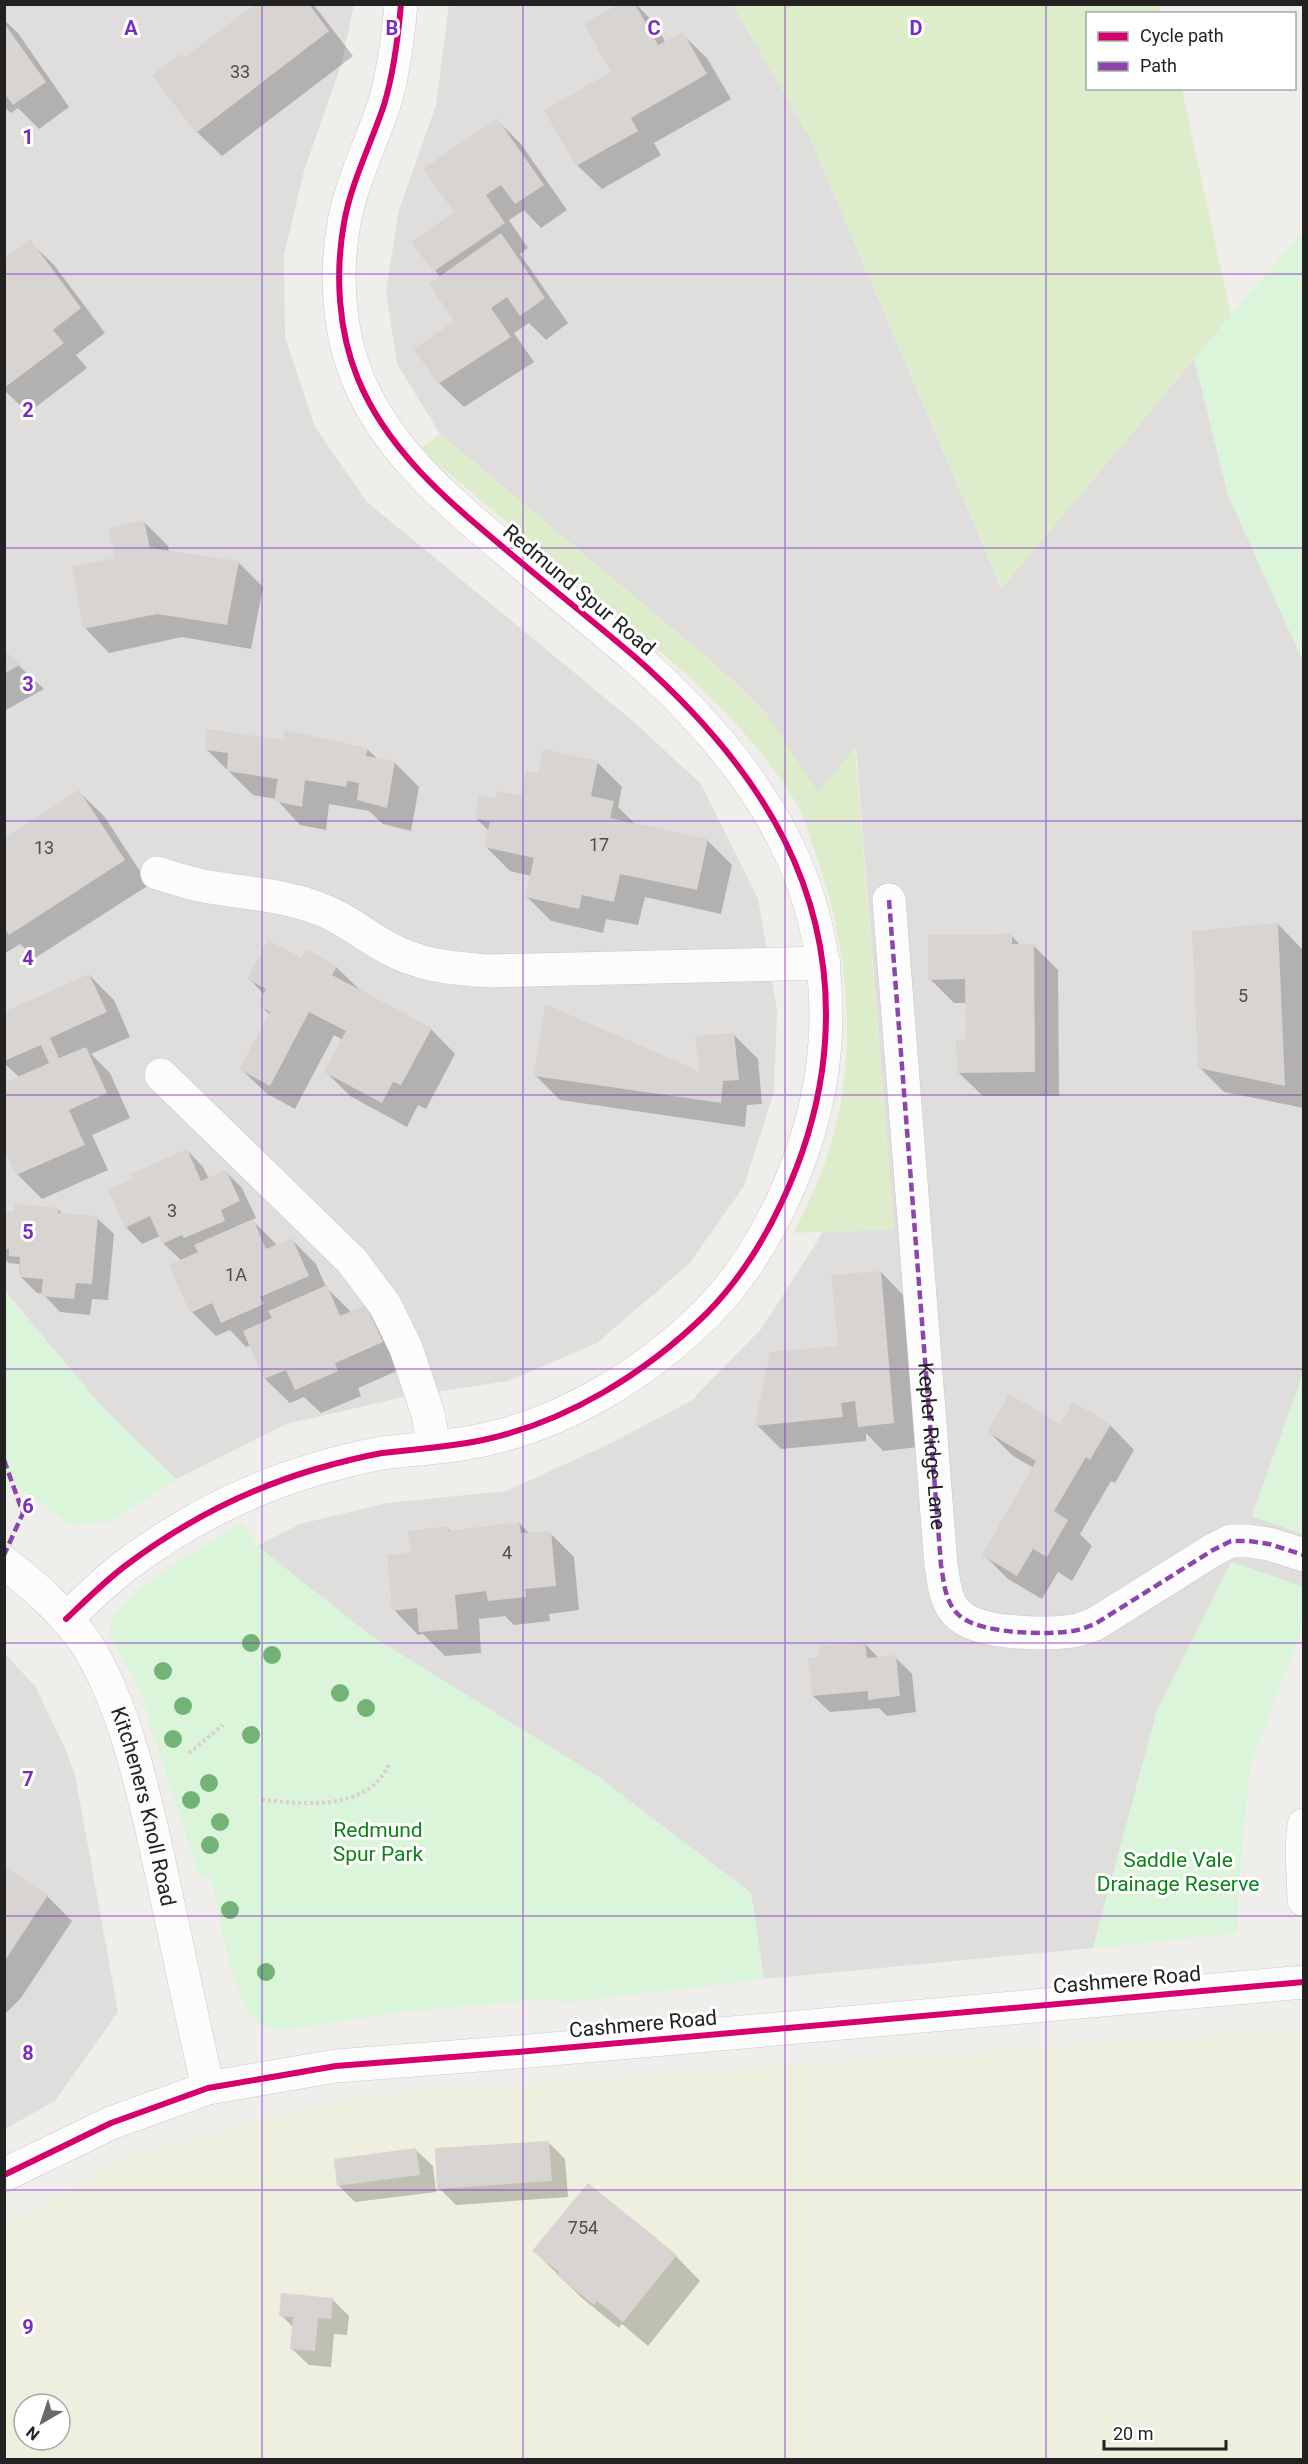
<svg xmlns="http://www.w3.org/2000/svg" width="1308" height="2464" font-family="Roboto,sans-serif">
<rect width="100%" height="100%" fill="#f0eeeb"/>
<path fill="#dfdedc" d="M4 5H354L341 65 304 171 284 255 285 337 315 427 367 502 633 721 701 784 758 899 777 1009 774 1092 744 1186 689 1264 597 1343 508 1381 404 1397 286 1424 176 1479 102 1407 5 1291Z
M449 5H733L809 136 1001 587 1194 358 1228 495 1303 661V1374L1252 1516 1303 1534V1587L1231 1562 1157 1711 1093 1948 764 1979 751 1893 597 1776 370 1635 257 1546 300 1524 387 1503 506 1491 605 1446 691 1401 762 1328 823 1232 894 1229 856 749 818 793 763 709 710 660 440 434 397 364 386 291 399 210 436 105Z
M4 1653 35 1686 65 1748 75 1775 118 2012 55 2101 5 2129Z"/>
<path fill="#efefdf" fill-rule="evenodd" d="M1303 2029V2459H5L4 2226 123 2158 357 2096ZM24 2404H60V2440H24Z"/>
<path fill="#ddeccb" d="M1157 4 1162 13 1088 14V88L1182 89 1231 316 1002 588 809 136 733 5Z
M440 434 710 660 763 709 818 793 855 748 894 1229 794 1233C810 1199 826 1167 835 1130 858 1038 846 936 814 849 809 835 806 820 799 808 751 725 674 663 602 602 541 551 481 500 420 449Z"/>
<path fill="#daf5da" d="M1303 231V661L1228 495 1194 358Z
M4 1291 102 1407 176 1479 112 1521 72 1525 5 1478Z
M1303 1374 1304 1534H1303L1252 1516Z
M242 1523 257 1546 370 1635 597 1776 751 1893 764 1979 571 2002 536 2000 399 2012 285 2030C274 2028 264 2028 255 2020 234 2002 218 1907 210 1876L199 1877 139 1688 110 1636 111 1618C148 1577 195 1551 242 1523Z
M1231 1562 1304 1587 1303 1625 1250 1767 1240 1870 1237 1933 1093 1948 1157 1711Z"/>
<path fill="#0003" d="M257 4H313L353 56 222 156 197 132 184 60Z
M622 4H636L655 24 666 43 682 34 707 58 731 99 654 143 661 155 602 189 577 165 613 72Z
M4 20 18 33 69 107 39 129 18 108 11 113 4 107Z
M497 120 521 144 567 210 541 228 524 210 509 220 528 248 520 254 568 323 546 340 529 323 514 333 534 362 464 407 439 383 456 321 441 278 413 242 456 212Z
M29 241 54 265 105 333 76 355 87 368 28 413 4 390V260Z
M143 521 168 546 169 552 239 563 263 587 251 649 182 637 109 653 85 628 117 559Z
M4 652 44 689 4 711Z
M284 741 367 749 378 759 394 762 419 787 411 831 383 824 369 811 329 804 326 830 300 825 276 799 253 795 207 750Z
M598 763 622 787 618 807 636 825 707 840 732 865 721 914 645 897 638 925 606 919 603 933 551 921 527 897 531 876 510 871 486 847 489 831 476 818 497 801 522 798 539 775Z
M79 792 104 816 149 885 35 958 20 944 4 954V840Z
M1278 924 1302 949 1304 1108 1224 1092 1199 1067Z
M1011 935 1021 946 1033 945 1058 970 1059 1096H983L958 1072 968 1041 967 1003H954L930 979Z
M301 960 336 967 361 991 431 1029 455 1054 426 1109 418 1105 407 1127 350 1096 326 1072 343 1040 334 1035 295 1109 266 1093 241 1069 270 1015 260 1005 265 995 249 979Z
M89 975 114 1000 130 1037 91 1054 110 1073 130 1118 92 1135 108 1170 42 1199 17 1174 4 1146 20 1078 4 1063V1013Z
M733 1034 758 1059 762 1104 747 1105 745 1127 560 1100 536 1076 700 1074Z
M187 1150 203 1167 209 1179 226 1172 242 1188 256 1218 252 1220 277 1245 292 1240 316 1264 326 1287 352 1313 366 1307 390 1331 406 1367 358 1388 361 1396 321 1413 304 1397 290 1403 265 1379 251 1345 246 1347 230 1330 216 1336 192 1312 182 1261 163 1243 160 1236 142 1244 126 1227 134 1180Z
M58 1209 63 1215 97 1218 114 1234 108 1300 92 1299 90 1315 60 1312 43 1294 37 1293 20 1276 19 1264 9 1263 4 1259V1212Z
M881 1272 905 1297 918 1447 883 1451 866 1433V1441L781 1449 757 1425 839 1347Z
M1110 1425 1134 1450 1115 1483 1111 1481 1080 1534 1092 1546 1072 1581 1058 1572 1042 1599 1008 1579 983 1554 1034 1468 1013 1456 989 1432 1060 1426Z
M519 1523 530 1534 550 1533 574 1557 579 1610 549 1614 550 1621 514 1625 505 1616 479 1619 481 1653 445 1656 423 1634 418 1635 394 1610 413 1553 447 1528 451 1532Z
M864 1643 879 1658 895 1657 912 1674 916 1712 887 1716 879 1708 830 1712 813 1696 821 1658Z
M4 1868 47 1896 72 1921 21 1998 4 2015Z
M548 2142 565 2159 568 2197 456 2205 439 2188Z
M416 2150 433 2166 436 2192 355 2202 339 2186Z
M534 2251 676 2256 700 2281 648 2346 622 2324 619 2328 583 2299Z
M332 2299 349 2316 347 2335 334 2334 331 2367 309 2365 292 2349 294 2328 281 2315Z"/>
<path fill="#d7d4d2" d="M255 4H309L329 31 196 133 152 75 180 54 184 58Z
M619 4H635L658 45 683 32 707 74 631 118 638 131 576 166 544 110 611 72 584 24Z
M4 23 46 82 13 105 4 93Z
M497 118 544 185 515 204 501 185 486 195 505 223 433 272 411 242 454 212 423 169Z
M501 233 545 298 520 316 507 297 491 308 511 337 438 384 414 349 454 321 429 284Z
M30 239 81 308 53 330 64 343 4 388V258Z
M144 520 150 548 239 561 227 625 157 614 83 629 72 567 115 558 108 528Z
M4 650 21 664 4 674Z
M207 729 283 740 284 730 368 748 366 756 395 761 387 808 357 800 359 783 347 781 346 787 305 780 302 807 274 801 278 779 227 771 228 753 205 750Z
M543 749 598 761 591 796 614 801 610 818 708 839 697 890 620 874 614 902 582 895 579 909 525 897 534 858 484 847 490 822 475 818 479 795 496 799 497 791 521 796 526 771 538 773Z
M79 790 125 860 9 935 4 928V838Z
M1278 923 1285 1086 1198 1068 1192 931Z
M1012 934V944H1034L1035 1072 957 1073 956 1040 966 1039 965 979 928 980V935Z
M268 940 301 958 306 949 337 966 332 975 432 1028 401 1085 393 1082 382 1103 324 1072 346 1031 309 1012 270 1086 239 1069 270 1012 258 1005 266 989 247 979Z
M89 974 107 1012 50 1038 59 1058 86 1047 107 1093 69 1110 85 1145 16 1175 4 1150V1083L49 1063 41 1045 4 1061V1012Z
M545 1004 699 1071 695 1036 734 1033 739 1080 723 1081 721 1103 534 1076Z
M187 1149 201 1181 226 1170 240 1201 221 1210 225 1221 184 1238 182 1235 162 1244 150 1216 125 1228 108 1189 132 1179 130 1174Z
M15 1204 58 1208V1213L98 1216 92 1284 76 1283 74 1299 41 1296 43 1279 19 1277 20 1257 9 1256V1249H4V1211H14Z
M253 1219 266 1249 292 1238 309 1276 260 1297 264 1304 221 1323 212 1303 190 1313 169 1265 198 1252 194 1245Z
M881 1271 894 1423 858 1427 855 1401 841 1403 843 1417 755 1426 770 1352 838 1346 831 1275Z
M327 1285 340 1316 366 1305 383 1342 335 1363 338 1371 295 1390 286 1370 264 1379 243 1331 272 1318 268 1311Z
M1009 1394 1060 1424 1073 1402 1111 1424 1090 1460 1086 1457 1054 1511 1068 1520 1047 1557 1033 1549 1017 1576 982 1555 1036 1461 987 1432Z
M519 1522 521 1533 551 1531 556 1586 525 1589 526 1597 488 1601 486 1591 455 1595 458 1629 419 1632 417 1608 392 1611 387 1555 411 1552 408 1531 448 1526V1531Z
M865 1642 867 1658 896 1655 900 1696 868 1700V1691L812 1696 808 1658 819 1657 818 1646Z
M4 1866 48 1895 4 1962Z
M549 2141 552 2181 437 2189 435 2148Z
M416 2148 420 2175 337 2186 334 2159Z
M588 2183 677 2255 623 2322 597 2301 594 2305 557 2275 559 2272 532 2251Z
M281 2293 333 2298 331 2319 318 2318 315 2351 290 2349 293 2317 279 2316Z"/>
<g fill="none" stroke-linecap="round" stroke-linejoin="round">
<g stroke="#c9c8c7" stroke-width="34">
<g id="minor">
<path d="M157 873C174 878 192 884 209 887 246 893 282 895 317 908 343 917 364 935 388 948 420 966 453 968 489 971L824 963"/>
<path id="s1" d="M889 900 941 1565C944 1582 945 1604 960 1616 981 1634 1045 1635 1073 1631 1080 1630 1087 1627 1095 1624L1213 1550 1231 1541H1249L1269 1544 1304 1555"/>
<path d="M161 1075 352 1261 385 1305 406 1348 428 1414 434 1447"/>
<path id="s2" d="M4 1562C34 1586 64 1611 85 1642 124 1701 145 1797 160 1866 176 1940 191 2014 208 2088"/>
<path d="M66 1619C85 1601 104 1582 125 1566 182 1523 248 1489 316 1469 337 1463 360 1457 382 1453 416 1449 450 1447 483 1440 567 1422 646 1373 707 1313 767 1252 810 1155 822 1071 846 897 760 767 635 657 592 620 547 585 504 548 447 500 387 450 358 379 338 331 335 273 344 223 350 186 372 141 384 105 394 72 398 38 401 4"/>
<path d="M1304 1825 1302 1848 1304 1900"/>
<path d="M4 2175 111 2123 208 2088 336 2066 518 2052 1304 1982"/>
</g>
</g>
<path stroke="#dccecd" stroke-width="4" stroke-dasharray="3 3" stroke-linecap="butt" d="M189 1753 223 1725
M262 1800C307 1804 367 1812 390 1763"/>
<use href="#minor" stroke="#fdfcfc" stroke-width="33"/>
<path stroke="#8e44ad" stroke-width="4.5" stroke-dasharray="9 4.5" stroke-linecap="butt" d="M889 900 941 1565C944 1582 945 1604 960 1616 981 1634 1045 1635 1073 1631 1080 1630 1087 1627 1095 1624L1213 1550 1231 1541H1249L1269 1544 1304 1555
M4 1460 23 1513 4 1555"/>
<g stroke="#fff" stroke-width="10">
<path id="cycleway" d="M66 1619C85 1601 104 1582 125 1566 182 1523 248 1489 316 1469 337 1463 360 1457 382 1453 416 1449 450 1447 483 1440 567 1422 646 1373 707 1313 767 1252 810 1155 822 1071 846 897 760 767 635 657 592 620 547 585 504 548 447 500 387 450 358 379 338 331 335 273 344 223 350 186 372 141 384 105 394 72 398 38 401 4
M4 2175 111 2123 208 2088 336 2066 518 2052 1304 1982"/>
</g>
<use href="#cycleway" stroke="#d6006c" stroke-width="6"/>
</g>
<g fill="#73b476">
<circle cx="251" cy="1643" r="9"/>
<circle cx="272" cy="1655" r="9"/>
<circle cx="163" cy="1671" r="9"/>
<circle cx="340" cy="1693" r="9"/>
<circle cx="183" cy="1706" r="9"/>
<circle cx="366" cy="1708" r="9"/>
<circle cx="251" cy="1735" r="9"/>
<circle cx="173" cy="1739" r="9"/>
<circle cx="209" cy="1783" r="9"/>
<circle cx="191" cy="1800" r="9"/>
<circle cx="220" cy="1822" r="9"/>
<circle cx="210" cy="1845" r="9"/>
<circle cx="230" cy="1910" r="9"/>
<circle cx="266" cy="1972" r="9"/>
</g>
<path fill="none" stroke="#7b2cbf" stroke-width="1.5" stroke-opacity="0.55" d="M262 4V2460M523 4V2460M785 4V2460M1046 4V2460M4 274H1304M4 548H1304M4 821H1304M4 1095H1304M4 1369H1304M4 1643H1304M4 1916H1304M4 2190H1304"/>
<g text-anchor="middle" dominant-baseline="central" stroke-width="6" stroke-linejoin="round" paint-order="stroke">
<g font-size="18" fill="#4f4e4e">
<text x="240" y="71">33</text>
<text x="599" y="844">17</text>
<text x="44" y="847">13</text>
<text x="1243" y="995">5</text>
<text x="172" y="1210">3</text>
<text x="236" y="1274">1A</text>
<text x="507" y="1552">4</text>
<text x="583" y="2227">754</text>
</g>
<g font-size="21" fill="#222" stroke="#fff">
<text transform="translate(579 590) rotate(40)">Redmund Spur Road</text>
<text stroke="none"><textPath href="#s1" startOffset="548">Kepler Ridge Lane</textPath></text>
<text stroke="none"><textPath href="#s2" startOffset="290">Kitcheners Knoll Road</textPath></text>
<text transform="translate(1127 1980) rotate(-5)">Cashmere Road</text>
<text transform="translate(643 2024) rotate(-5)">Cashmere Road</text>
</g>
<g font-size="21" fill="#0c8416" stroke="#fff">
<text x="378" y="1830">Redmund<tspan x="378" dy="24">Spur Park</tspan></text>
<text x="1178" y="1860">Saddle Vale<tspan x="1178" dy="24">Drainage Reserve</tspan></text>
</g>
</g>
<g font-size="20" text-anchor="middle" font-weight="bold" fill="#7b2cbf" stroke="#fff" stroke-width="6" stroke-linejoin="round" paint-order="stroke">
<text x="131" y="35">A</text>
<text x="392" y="35">B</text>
<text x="654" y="35">C</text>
<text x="916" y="35">D</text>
<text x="28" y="144">1</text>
<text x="28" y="417">2</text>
<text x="28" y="691">3</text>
<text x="28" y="965">4</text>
<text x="28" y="1239">5</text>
<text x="28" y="1513">6</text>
<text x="28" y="1786">7</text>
<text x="28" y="2060">8</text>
<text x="28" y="2334">9</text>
</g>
<rect width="1308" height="2464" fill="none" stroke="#222222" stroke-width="12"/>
<rect x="1086" y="12" width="210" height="78" fill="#ffffff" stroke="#a7a7a7" stroke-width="1.5"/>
<rect x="1098" y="32" width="30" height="9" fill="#d6006c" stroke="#a7a7a7" stroke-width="1.5"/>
<text x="1140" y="42" font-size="18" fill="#222222">Cycle path</text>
<rect x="1098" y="62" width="30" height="9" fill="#8e44ad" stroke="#a7a7a7" stroke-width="1.5"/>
<text x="1140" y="72" font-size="18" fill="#222222">Path</text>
<g transform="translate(42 2422) rotate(219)"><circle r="28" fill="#ffffff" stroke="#a7a7a7" stroke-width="1.5"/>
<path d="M0-4.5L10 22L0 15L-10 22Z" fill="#6a6968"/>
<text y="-9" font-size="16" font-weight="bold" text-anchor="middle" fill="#222222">N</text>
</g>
<path d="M1104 2440v9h122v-9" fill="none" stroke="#222222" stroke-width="3"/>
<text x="1113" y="2440" font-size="18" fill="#222222" stroke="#ffffff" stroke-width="4.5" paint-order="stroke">20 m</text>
</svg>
